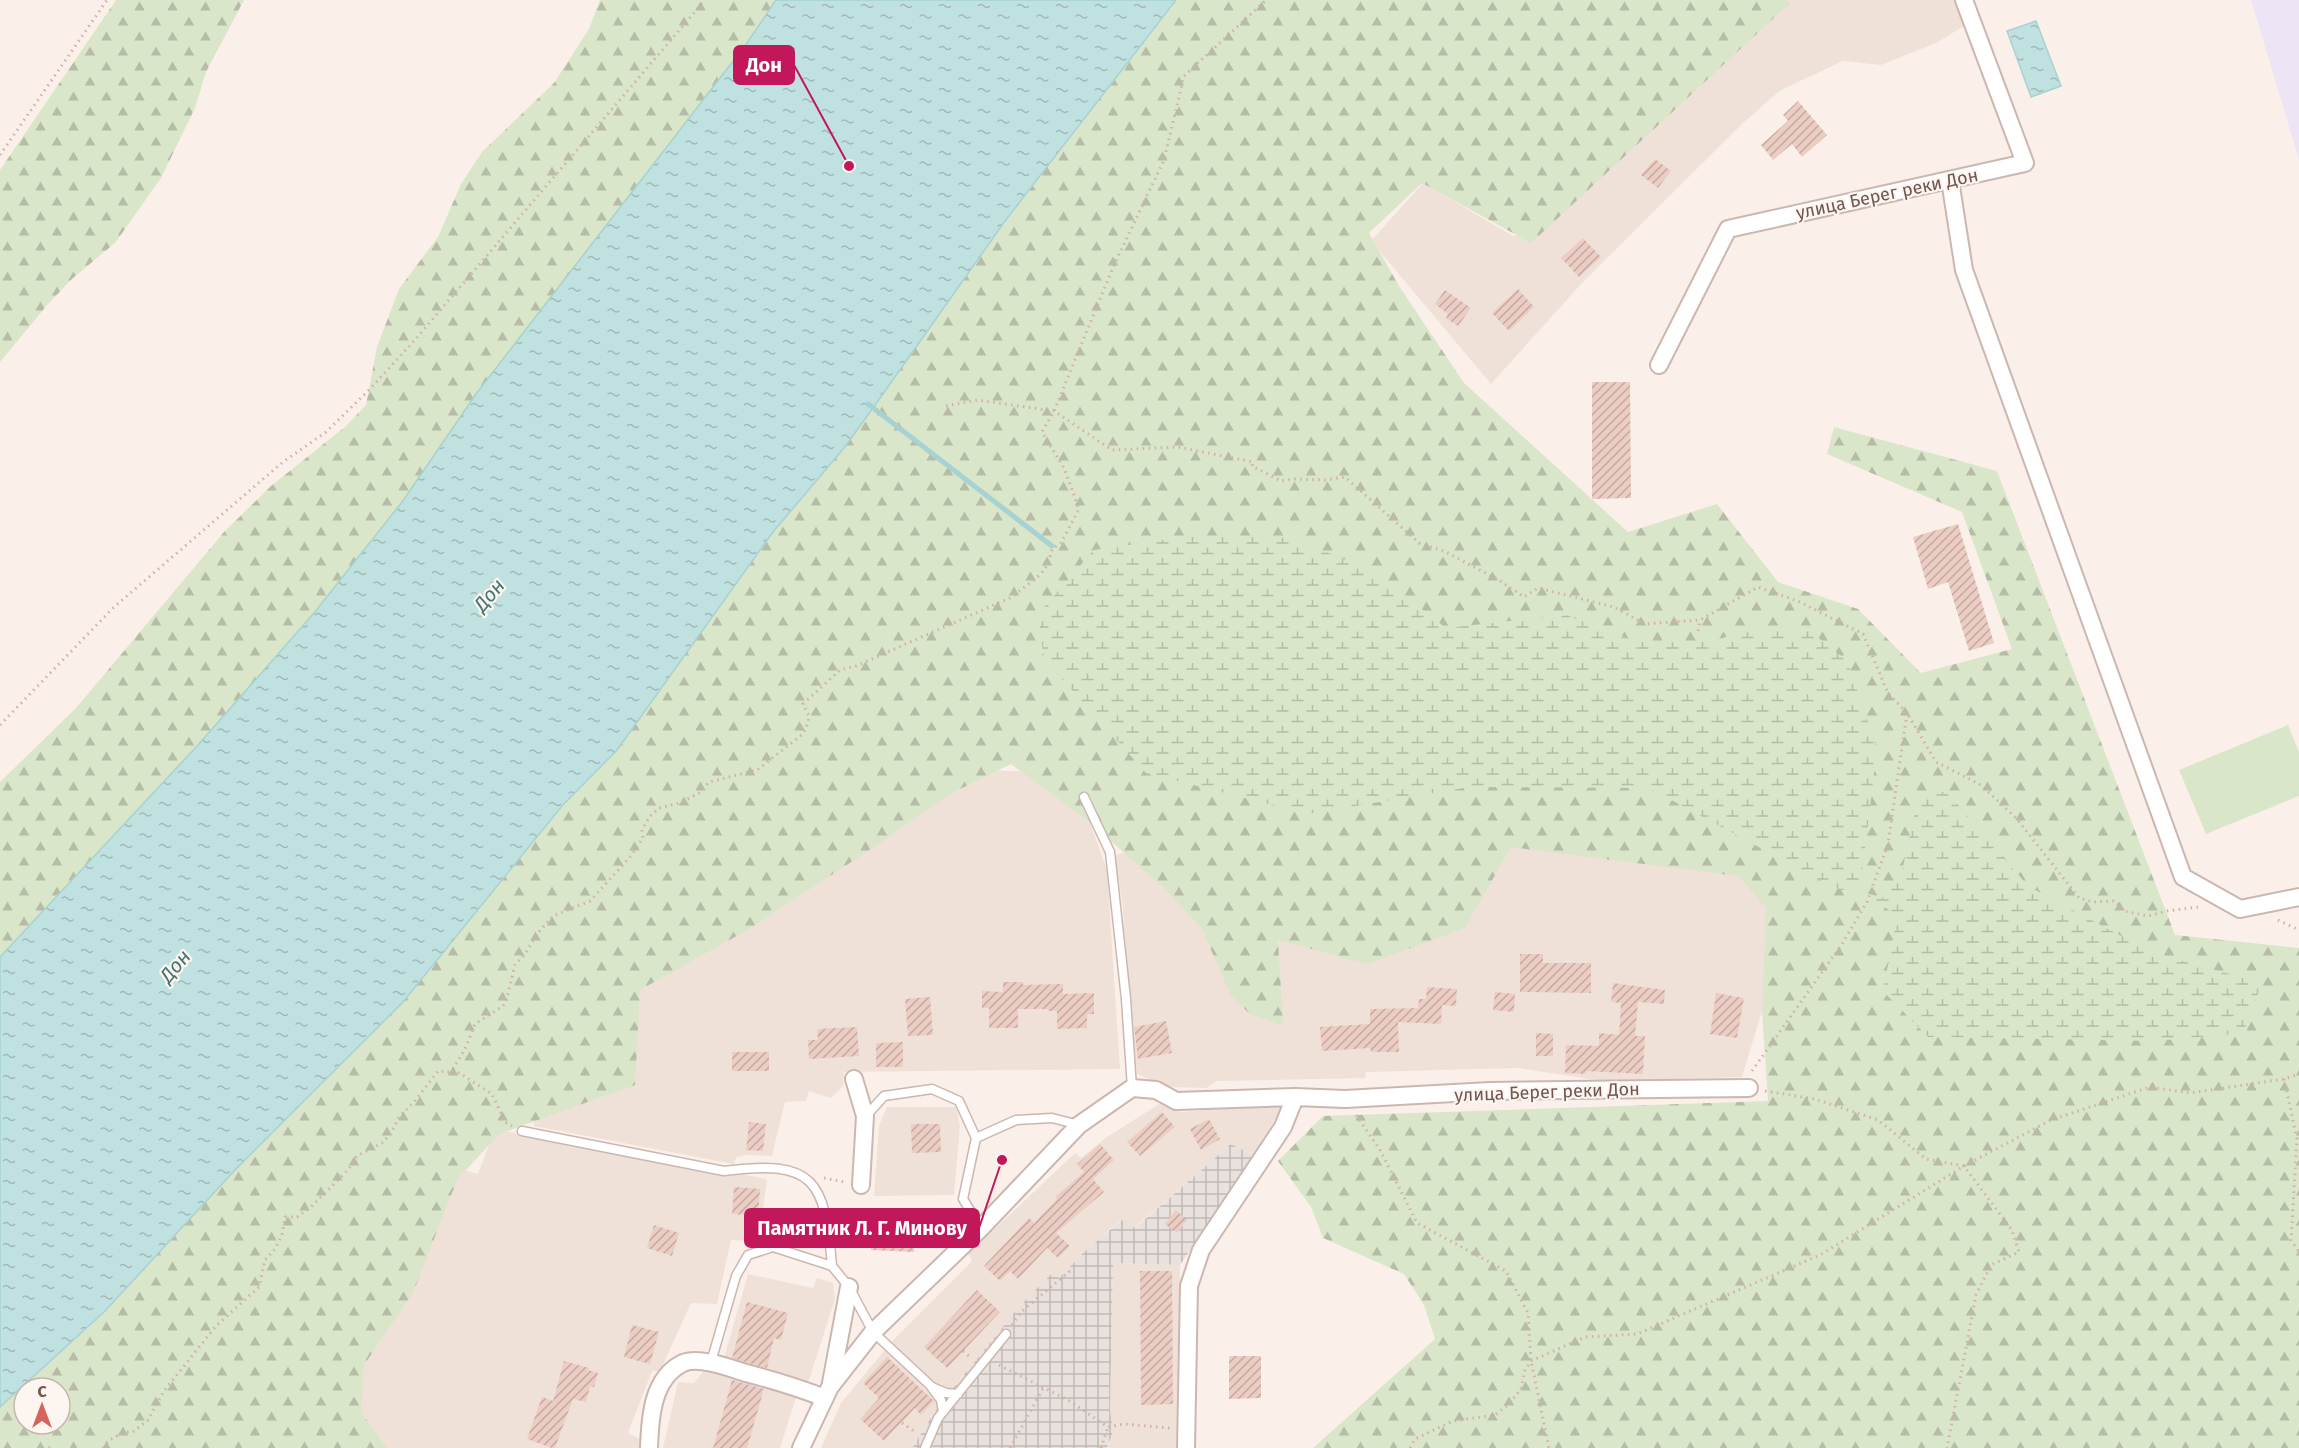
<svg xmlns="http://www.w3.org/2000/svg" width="2299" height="1448" font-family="'Fira Sans',sans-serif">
<defs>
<pattern id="industrial-grid" width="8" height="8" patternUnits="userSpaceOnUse" patternTransform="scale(1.5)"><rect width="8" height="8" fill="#e9e1de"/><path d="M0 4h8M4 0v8" fill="none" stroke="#c1b9b6"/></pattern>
<pattern id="forest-firs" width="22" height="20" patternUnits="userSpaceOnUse" patternTransform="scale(1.5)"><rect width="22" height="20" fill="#dae6c9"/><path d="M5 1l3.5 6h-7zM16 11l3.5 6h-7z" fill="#b5bda6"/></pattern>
<pattern id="wetland-marsh" width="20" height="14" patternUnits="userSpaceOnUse" patternTransform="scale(1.5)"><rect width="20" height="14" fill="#dae6c9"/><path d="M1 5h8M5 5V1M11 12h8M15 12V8" fill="none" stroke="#b5bda6"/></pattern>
<pattern id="water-ripples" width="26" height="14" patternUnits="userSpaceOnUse" patternTransform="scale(1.5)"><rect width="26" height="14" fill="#bfe1e0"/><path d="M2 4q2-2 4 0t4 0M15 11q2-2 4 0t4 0" fill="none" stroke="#a0b9b8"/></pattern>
<pattern id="building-hatch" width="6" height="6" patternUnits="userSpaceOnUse" patternTransform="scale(1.5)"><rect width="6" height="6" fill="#eccdc4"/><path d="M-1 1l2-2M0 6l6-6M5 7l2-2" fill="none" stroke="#c4a9a2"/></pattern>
</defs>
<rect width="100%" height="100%" fill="#faf0e9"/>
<path fill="#f0e1d8" d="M1753 0H1954L1964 26 1936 43 1881 65 1843 61 1781 90 1743 123 1582 283 1491 384 1371 241 1423 183 1513 236 1536 230Z
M942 769 1072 773 1107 870 1120 1069 844 1072 843 1086 831 1098 809 1091 806 1101 785 1102 772 1156 746 1155 737 1157 733 1164 534 1126 540 1085 611 1006Z
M1655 815 1796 899 1742 1077 1603 1081 1518 1068 1366 1072 1365 1078 1217 1081 1206 1088 1168 1087 1137 1074 1125 955 1123 908 1115 856 1168 834 1515 823Z
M1159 1104 1180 1112 1283 1105 1255 1156 1231 1144 1134 1228 1121 1220 1084 1252 1059 1278 1052 1273 1018 1308 937 1408 912 1448H821L841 1403 893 1340 972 1261 968 1254 1075 1153 1081 1158 1104 1139Z
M887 1107H956L960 1126 954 1195 874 1196 879 1126Z
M495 1129 767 1179 759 1241 731 1240 717 1304 691 1303 660 1371H652L628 1433 641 1440 639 1448H358L363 1278 450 1166 478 1174Z
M1113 1263 1180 1265 1179 1448H1108L1113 1432 1110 1409Z
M748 1274 813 1288 817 1278 833 1283 835 1299 808 1383 724 1358Z
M705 1370 797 1394 780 1448H663L678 1382 694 1383Z"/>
<path fill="url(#industrial-grid)" d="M1231 1144 1255 1156 1180 1265 1113 1263 1110 1409 1113 1432 1107 1448H912L937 1408 1018 1308 1052 1273 1059 1278 1084 1252 1122 1220 1135 1228Z"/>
<path fill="#ede5f6" d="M2251 0H2299V160Z"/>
<path fill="#dae6c9" d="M2288 725 2299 752V796L2206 834 2179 770Z"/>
<path fill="url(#forest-firs)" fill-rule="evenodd" d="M116 0H244L206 72 195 108 161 178 115 243 73 278 48 304 0 362V170Z
M600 0H784L481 413 181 780 0 968V782L76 708 224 532 271 486 346 426 366 405 377 347 399 289 438 237 461 184 482 152 554 83 589 29Z
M1176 0H1784L1789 4 1531 243 1422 183 1369 233 1399 286 1464 383 1628 532 1717 504 1778 582 1858 609 1921 673 2012 649 1962 512 1827 454 1834 427 1997 471 2175 935 2299 948V1448H1313L1435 1339 1424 1305 1404 1274 1323 1238 1311 1207 1278 1161 1323 1116 1768 1101 1762 1012 1766 908 1738 876 1511 847 1465 928 1367 964 1278 940 1283 1026 1250 1014 1231 996 1202 929 1166 890 1088 821 1011 764 952 793 874 847 751 928 640 990 635 1085 499 1134 457 1180 413 1293 364 1365 361 1412 387 1448H0V1407L105 1311 235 1170 403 1002 562 806 617 750 773 532 844 448 873 408 1005 221ZM24 1388H60V1424H24Z"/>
<path fill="url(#wetland-marsh)" d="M1190 536 1290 538 1370 569 1446 628 1566 615 1636 641 1696 643 1769 628 1810 631 1847 661 1877 748 1860 891 1882 898 1900 880 1918 799 1946 791 2028 886 2153 953 2262 983 2243 1033 2156 1041 1928 1037 1883 991 1897 917 1880 903 1833 887 1649 788 1470 787 1307 814 1146 773 1044 659 1038 614 1094 550Z"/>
<path fill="url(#water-ripples)" stroke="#a7d2d1" stroke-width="1.5" d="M776 0H1176L1005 221 873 408 844 448 773 532 617 750 562 806 403 1002 235 1170 105 1311 0 1407V957L198 745 314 613 402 502 476 394 747 43Z
M2036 21 2061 86 2031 97 2007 31Z"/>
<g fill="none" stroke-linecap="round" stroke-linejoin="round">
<path stroke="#a7d2d1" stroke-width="5" d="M868 404 1052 546"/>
</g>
<path fill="url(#building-hatch)" d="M1798 101 1827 135 1802 157 1792 144 1773 160 1761 145 1788 121 1783 115Z
M1655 159 1671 171 1658 188 1641 175Z
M1583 238 1601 257 1579 277 1561 258Z
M1518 289 1534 307 1509 331 1492 313Z
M1445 290 1471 308 1458 326 1446 318 1448 314 1435 304Z
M1592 382H1630L1631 498 1592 499Z
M1958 524 1994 643 1969 651 1948 582 1928 589 1913 537Z
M1520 954H1543V963H1591V993L1520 992Z
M1003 982H1023V985L1063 984V994L1094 993V1014H1087V1028L1057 1029V1011H1048V1009H1018V1028H989V1008H982V991L1003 992Z
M1613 983 1665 990 1664 1004 1638 1002 1635 1036H1645L1643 1074 1586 1071V1074L1565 1073 1566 1045 1599 1046V1033L1619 1035 1621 1003 1611 1002Z
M1427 987 1457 989 1456 1006 1442 1005 1441 1024 1398 1022 1399 1052H1371L1370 1048 1322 1051 1320 1027 1370 1024V1009L1418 1008 1419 999H1426Z
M1495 992 1515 994 1514 1012 1493 1010Z
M1716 993 1744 998 1737 1038 1710 1034Z
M930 997 933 1035 908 1036 905 999Z
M1166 1021 1172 1053 1138 1059 1134 1027Z
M857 1027 859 1056 809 1059 808 1040H818L817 1029Z
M1536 1033 1553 1034V1056H1536Z
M903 1042V1067H876V1043Z
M732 1052H769V1071H732Z
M1162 1112 1175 1127 1140 1156 1127 1142Z
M1209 1119 1220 1139 1201 1150 1190 1129Z
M749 1122 766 1124 763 1151 746 1150Z
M911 1124H940L941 1152 912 1153Z
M1100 1144 1114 1160 1093 1179 1104 1192 1056 1233 1070 1246 1058 1258 1047 1248 1018 1279 1010 1271 1000 1281 984 1266 1029 1218 1034 1223 1057 1199 1055 1197 1084 1172 1077 1164Z
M734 1187 760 1189 758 1216 732 1214Z
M1176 1210 1187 1220 1177 1233 1165 1224Z
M871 1218 914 1219V1252L871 1250Z
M654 1225 679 1233 672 1256 647 1248Z
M1140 1271H1172L1173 1404 1141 1405Z
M977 1290 1000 1312 947 1368 924 1347Z
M747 1302 788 1313 781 1340 774 1338 767 1368 732 1358Z
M632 1325 659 1332 650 1364 624 1357Z
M1229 1356H1261V1398L1229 1399Z
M887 1357 934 1401 921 1415 915 1408 884 1441 860 1419 879 1398 863 1383Z
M564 1361 589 1368 588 1370 598 1373 594 1387 590 1386 586 1402 573 1399 555 1448H552L527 1439 542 1397 553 1401Z
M732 1380 764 1389 747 1448H713Z"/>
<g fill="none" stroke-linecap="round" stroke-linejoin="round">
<g stroke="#cbb7b0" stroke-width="11">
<path id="lane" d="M1084 797 1110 852 1126 999 1132 1088
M866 1116 884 1096 932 1089 959 1101 976 1138 1016 1120 1052 1118 1079 1125
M522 1131 724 1171C815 1159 825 1180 832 1266
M976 1138 963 1199 981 1228
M711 1362 736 1276 748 1255 773 1247 832 1266 849 1287 873 1332 932 1387 946 1393 958 1394
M932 1388 941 1400 943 1412
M925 1448 938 1418 1006 1334"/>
</g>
<g stroke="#cbb7b0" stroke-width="20">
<path id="street" d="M1950 180 1964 270 2183 877 2240 909 2299 897
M1659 365 1728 229 2025 163 1964 0
M854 1079 865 1116 861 1185
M831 1383 849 1287
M649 1448C650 1418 652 1378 683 1363 699 1356 730 1368 746 1373 773 1380 799 1388 825 1398
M801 1448 830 1387 873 1332 981 1228 1079 1125 1132 1088 1156 1090 1176 1101 1295 1097 1345 1099 1490 1091 1749 1088
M1186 1448 1189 1286 1201 1250 1283 1127 1295 1097"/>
</g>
<path stroke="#d1b0a7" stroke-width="3" stroke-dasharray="1.5 4.5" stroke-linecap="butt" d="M0 155 107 0
M946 406 977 400 1054 411 1112 450 1178 447 1253 462 1252 466 1281 481 1294 479 1325 480 1345 477 1419 543 1444 551 1497 579 1524 597 1538 588 1614 607 1645 624 1700 620 1758 587 1798 601 1863 634 1888 693 1907 713
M1698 631 1700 620
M0 725 114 607 283 462 326 432 370 389 414 341 705 0
M2278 920 2299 930
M453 1069 492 1094 505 1122 512 1126
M1752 1071 1842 944 1867 902 1888 844 1907 713 1936 762 1981 785 2017 819 2079 898 2093 902 2115 901 2124 911 2148 916 2167 911 2199 907
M2284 1079 2297 1139 2291 1240 2299 1252
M1765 1091 1815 1099 1878 1120 1926 1159 1964 1166 2012 1230 2019 1252 1991 1265 1976 1295 1947 1448
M1356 1115 1380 1150 1417 1223 1506 1271 1528 1313 1531 1361 1549 1448
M824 1178 844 1182
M1012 1325 1022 1311 1070 1271
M963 1351 970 1357
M999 1365 1068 1400 1108 1427 1124 1424 1170 1428
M902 1423 917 1433
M49 1448 51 1446
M103 1448 108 1441 124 1432H133L148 1420 164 1391 216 1326 259 1287 265 1260 275 1249 282 1235 285 1217H297L311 1207 348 1170 357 1156 384 1142 393 1129 399 1117 414 1102 438 1071 448 1072 453 1069 465 1049 475 1024 503 1006 506 1002 515 965 525 954 537 934 553 916 590 901 631 856 643 838 642 830 650 816 659 808 680 803 699 793 709 782 757 770 803 734 808 723 809 716 803 704 840 670 856 666 1012 597 1041 574 1048 564 1052 549 1061 543 1079 509 1064 468 1042 432 1054 411 1114 265 1164 160 1184 76 1266 0
M1010 1448 1044 1387
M1101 1448 1108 1427
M1410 1448 1415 1439 1453 1421 1495 1415 1509 1404 1521 1389 1525 1370 1531 1361 1585 1337 1637 1334 1820 1255 1964 1166 2051 1120 2150 1087 2190 1093 2284 1079 2299 1074"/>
<use href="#lane" stroke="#fff" stroke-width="8"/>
<use href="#street" stroke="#fff" stroke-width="16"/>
</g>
<g text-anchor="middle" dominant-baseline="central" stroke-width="4.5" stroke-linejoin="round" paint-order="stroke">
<g font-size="18" fill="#715650" stroke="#fdf5ef">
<text transform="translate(1887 194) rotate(-12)">улица Берег реки Дон</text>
<text transform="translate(1547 1092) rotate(-2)">улица Берег реки Дон</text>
</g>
<g font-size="20" font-style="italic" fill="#457473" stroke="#fdf5ef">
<text transform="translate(489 595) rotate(-50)">Дон</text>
<text transform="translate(175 966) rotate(-50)">Дон</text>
</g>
</g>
<path fill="none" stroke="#c2185b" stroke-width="2" d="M849 166L794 65M1002 1160L979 1228"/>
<g fill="#c2185b" stroke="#fdf5ef" stroke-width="2">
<circle cx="849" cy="166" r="6"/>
<circle cx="1002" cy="1160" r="6"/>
</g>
<g fill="#c2185b" stroke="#c2185b" stroke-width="2">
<rect x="734" y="46" width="60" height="38" rx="6"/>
<rect x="745" y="1209" width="234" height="38" rx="6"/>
</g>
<g font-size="20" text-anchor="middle" font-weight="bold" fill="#fff">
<text x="764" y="72">Дон</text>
<text x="862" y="1235">Памятник Л. Г. Минову</text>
</g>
<g transform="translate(42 1406)"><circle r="28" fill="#fdf5ef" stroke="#c5b5af" stroke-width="1.5"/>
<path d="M0-4.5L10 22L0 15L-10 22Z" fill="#d4635d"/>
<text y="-9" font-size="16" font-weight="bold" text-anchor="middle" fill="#715650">С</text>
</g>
</svg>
